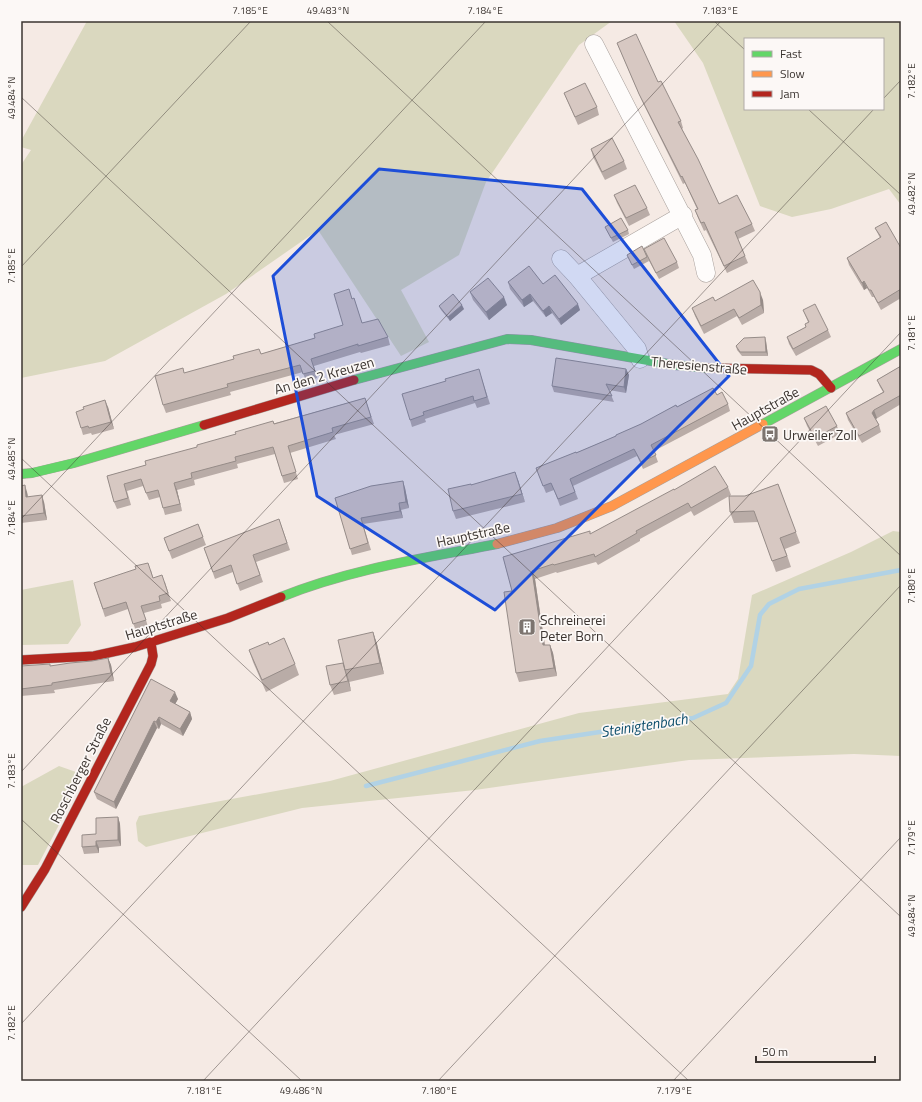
<svg xmlns="http://www.w3.org/2000/svg" width="922" height="1102" font-family="'Titillium Web',sans-serif">
<rect width="100%" height="100%" fill="#f5eae4"/>
<path fill="#dad8bf" fill-rule="evenodd" d="M87 21H612L579 45 486 182 459 255 401 290 429 342 401 356 318 230 226 294 105 361 21 378V165L31 150 21 147V141Z
M674 21H901V205L889 189 831 209 792 217 760 206 703 63ZM745 39H883V109H745Z
M893 531 901 532V756L854 754 689 760 475 790 302 808 146 847 138 841 136 823 139 816 330 781 579 713 728 694 738 679 752 595 851 552Z
M73 580 81 625 68 644 21 645V590Z
M59 766 76 772 73 798 38 865H21V787Z"/>
<g fill="none" stroke-linecap="round" stroke-linejoin="round">
<path stroke="#b1d2e5" stroke-width="4.5" d="M366 786 540 741 693 718 726 703 751 666 760 615 769 604 799 589 901 570"/>
<g stroke="#a8a09c" stroke-width="19">
<path id="street" d="M594 44 702 255 706 273
M561 259 577 276 637 349 640 359
M577 276 683 215"/>
</g>
<g stroke="#a8a09c" stroke-width="10">
<path id="fast" d="M354 380 507 339 531 340 674 365 707 368
M763 424 901 349
M21 474 32 473 74 463 204 425
M281 597C350 569 425 558 497 544"/>
</g>
<g stroke="#a8a09c" stroke-width="10">
<path id="slow" d="M497 544 557 528 612 506 763 424"/>
</g>
<g stroke="#a8a09c" stroke-width="10">
<path id="jam" d="M707 368 811 370 819 374 831 388
M204 425 354 380
M21 660 94 656 135 647 228 618 281 597
M21 907 45 869 151 664 153 656 151 643"/>
</g>
<use href="#street" stroke="#fefcfb" stroke-width="18"/>
<use href="#fast" stroke="#63d668" stroke-width="9"/>
<use href="#slow" stroke="#ff974d" stroke-width="9"/>
<use href="#jam" stroke="#b3261e" stroke-width="9"/>
</g>
<path fill="#b9aca7" d="M617 43 658 82 681 121 683 128 682 129 719 204 752 224 755 231 738 239 748 263 727 273 706 230 704 231 698 218 695 210 697 209 685 183 683 184 642 101Z
M564 93 597 107 599 115 578 125 567 100Z
M591 149 624 161 627 169 605 180 593 157Z
M614 195 647 208 650 215 629 226 617 203Z
M605 227 628 230 629 234 613 242Z
M875 228 901 248V298L881 310 874 297H872L867 288 864 290 849 265 847 258 880 238Z
M645 253 677 262 679 268 659 279 648 259 649 261 634 269 627 255Z
M508 282 543 284 580 310 561 325 552 313 546 317 533 301 524 307 510 289Z
M470 292 507 305 489 320 473 300Z
M354 298 362 323 388 337 390 345 361 353 360 352 314 366 317 378 306 382 303 372 230 392 231 395 166 413 163 405 185 373 261 354 315 338 343 325 352 299Z
M763 300 764 313 742 325 737 316 704 334 695 316 692 308 715 301Z
M439 306 464 309 450 321 441 310Z
M803 310 828 330 831 337 796 356 789 344 787 337 806 327 808 322Z
M766 341 768 356H742L737 350 736 346Z
M901 366V404L876 419 879 425 881 432 862 443 848 420 846 413 883 392 880 387 877 380Z
M626 369 629 375 626 393 609 390 614 402 554 392 552 386Z
M481 376 490 404 477 408 475 403 425 419 426 422 412 427 410 420Z
M717 395 728 404 730 411 654 451 658 462 643 469 637 456 573 486 578 499 560 506 554 490 546 493 536 468 576 453 616 436 677 407Z
M365 398 374 424 334 435 336 439 290 453 298 479 284 483 275 454 237 464 238 468 194 480 195 485 177 490 182 511 165 515 160 497 149 500 143 486 127 491 131 505 117 509 114 502 107 476 146 465 197 447 236 434Z
M108 407 114 429 92 435 91 433 83 435 81 428Z
M804 418 837 426 840 434 818 446 807 426Z
M518 480 525 502 456 519 453 511 471 485Z
M778 484 800 543 785 549 791 567 776 572 758 522 734 523 730 512 745 496Z
M21 486 27 492 28 497 44 502 47 520 21 523Z
M728 487 731 495 694 516 691 511 640 539V541L598 565 596 562 557 573 556 572 535 579 545 645H550L553 653 557 676 519 682 516 673 512 591 503 557 591 534 674 490Z
M405 488 409 508 401 510 403 518 363 524 371 550 352 555 335 498Z
M279 519 290 550 256 562 263 582 240 591 233 572 215 579 204 548Z
M198 524 206 545 172 559 164 538Z
M151 570 153 578 165 582 171 601 161 604 162 608 144 613 148 627 136 631 128 609 105 617 94 583Z
M373 632 377 644 384 674 349 682V681L351 691 334 695 330 685 343 663Z
M269 645 295 664 299 675 266 692 253 662 249 650Z
M108 658 111 665 114 681 54 690 55 693 21 696V666H50L92 661Z
M151 679 178 699 175 704 190 712 192 719 183 736 161 724 159 729 157 728 116 809 97 799 94 792Z
M118 817 120 824 121 846 99 848V853L84 854 82 847 96 834Z"/>
<path fill="#968c88" d="M864 281 867 288 864 290 862 283Z
M760 292 763 300 764 313 761 305Z
M530 294 533 301 524 307 522 300Z
M504 297 507 305 489 320 486 312Z
M578 304 580 310 561 325 559 319Z
M462 305 464 309 450 321 448 317Z
M549 306 552 313 546 317 543 311Z
M765 337 766 341 768 356 766 352Z
M626 369 629 375 626 393 624 387Z
M105 400 108 407 114 429 111 422Z
M874 410 877 418 875 420 872 413Z
M515 472 518 480 525 502 522 494Z
M403 481 405 488 409 508 406 502Z
M174 483 177 490 182 511Z
M25 485 27 492 29 504 26 497Z
M42 495 44 502 47 520 44 513Z
M399 503 401 510 403 518 400 511Z
M532 571 535 579 546 654 543 645Z
M373 632 377 644 384 674 380 663Z
M550 645 553 653 557 676 554 668Z
M108 658 111 665 114 681 111 673Z
M346 671 349 681 351 691 348 681Z
M175 692 178 699 173 708 170 701Z
M190 712 192 719 183 736 180 729Z
M159 717 161 724 159 729 156 722Z
M154 721 157 728 116 809 114 802Z
M118 817 120 824 121 846 118 840Z
M96 841 99 848V853L96 846Z"/>
<path fill="#d7c8c2" stroke="#968c88" d="M636 34 658 82 661 81 681 121 678 122 698 159 719 204 737 195 752 224 735 232 745 256 724 266 704 222 701 223 695 210 698 209 682 176 681 177 639 94 617 43Z
M585 83 597 107 575 117 564 93Z
M612 138 624 161 602 172 591 149Z
M635 185 647 208 626 218 614 195Z
M621 218 628 230 611 238 605 227Z
M886 222 901 248V289L878 303 871 290H869L864 281 862 283 847 258 881 237 875 228Z
M664 238 677 262 656 273 644 249Z
M642 246 647 257 632 265 627 255Z
M529 266 543 284 555 275 578 304 559 319 549 306 543 311 530 294 522 300 508 282Z
M488 278 504 297 486 312 470 292Z
M753 280 760 292 761 305 739 318 734 309 701 326 692 308 713 297 715 301Z
M349 289 352 299 354 298 362 323 378 319 388 337 358 346V344L311 359 315 371 303 374 300 365 227 384 228 387 163 405 155 376 183 368 184 373 234 359 233 356 259 349 261 354 315 338 314 334 343 325 334 294Z
M453 294 462 305 448 317 439 306Z
M815 304 828 330 793 349 787 337 806 327 805 324 809 322 803 310Z
M765 337 766 352H740L736 346 744 338Z
M556 358 626 369 624 387 606 384 612 396 552 386Z
M901 366V395L874 410 872 413 879 425 859 436 846 413 884 392 877 380Z
M479 369 487 397 474 401 473 396 423 412 424 415 410 420 402 394 446 381 445 379Z
M713 388 717 395 722 392 728 404 651 445 656 455 641 462 634 449 570 479 575 492 558 499 551 483 543 486 536 468 576 452V453L616 436V435L641 424 676 405 677 407Z
M365 398 371 417 332 428 333 432 288 446 296 472 282 476 273 447 235 457 236 461 191 473 192 478 174 483 180 504 163 508 158 490 146 493 141 479 124 484 128 498 114 502 107 476 146 465 145 461 197 447V445L236 434 235 432 273 421 274 424Z
M105 400 111 422 89 428 88 426 81 428 76 412 84 409 83 407Z
M826 406 837 426 815 438 804 418Z
M715 466 728 487 691 508 688 503 636 531 637 533 595 557 594 554 554 565 553 564 532 571 543 645H550L554 668 516 673 504 592 512 591 503 557 590 531V534L674 489V490Z
M515 472 522 494 453 511 448 489 471 484V485Z
M403 481 406 502 399 503 400 511 361 518 368 543 350 549 335 498 371 486Z
M778 484 796 532 780 538 787 556 772 561 754 511 730 512 729 496H745Z
M25 485 26 497 42 495 44 513 21 516V486Z
M279 519 287 543 253 555 260 575 237 584 231 565 213 572 204 548Z
M198 524 203 537 169 551 164 538Z
M148 563 153 578 162 575 168 593 159 596 160 601 141 606 146 620 133 624 126 602 103 609 94 583 136 569 135 566Z
M373 632 380 663 345 670 338 640Z
M284 638 295 664 262 680 249 650 268 642 269 645Z
M108 658 111 673 52 683V685L21 689V666L50 664V666L70 663 92 661Z
M343 663 348 681 330 685 326 666Z
M151 679 175 692 170 701 190 712 180 729 159 717 156 722 154 721 114 802 94 792Z
M118 817V840L96 841V846L82 847V835L96 834V818Z"/>
<path fill="#1d4ed8" fill-opacity="0.2" stroke="#1d4ed8" stroke-width="3" stroke-linejoin="round" d="M379 169 582 189 729 376 495 610 317 496 273 276Z"/>
<path fill="none" stroke="#3b3430" stroke-width="1" stroke-opacity="0.45" d="M327 21 901 556M714 21 745 50M21 97 901 917M883 99 901 80M808 109 901 195M21 267 251 21M21 458 689 1081M21 519 486 21M21 772 721 21M21 819 302 1081M21 1024 874 109M203 1081 901 332M438 1081 901 585M673 1081 901 837"/>
<defs>
<g id="bus-square" transform="scale(0.9)"><rect x="-9" y="-9" width="18" height="18" rx="4" fill="#7c746f" stroke="#fcf8f6"/><path d="M-5-6H5V4H4V6H2V4H-2V6H-4V4H-5ZM-3.5-4V0h7V-4ZM-3.5 1.2v1.5H-2V1.2ZM2 1.2v1.5H3.5V1.2Z" fill="#fff"/></g>
<g id="building-square" transform="scale(0.9)"><rect x="-9" y="-9" width="18" height="18" rx="4" fill="#7c746f" stroke="#fcf8f6"/><path d="M-4-6H4V6H1V3H-1V6H-4ZM-2.5-4.3h1.7v1.8h-1.7ZM.8-4.3h1.7v1.8H.8ZM-2.5-1h1.7V.8h-1.7ZM.8-1h1.7V.8H.8Z" fill="#fff"/></g>
</defs>
<g fill-rule="evenodd">
<use href="#bus-square" x="770" y="434"/>
<use href="#building-square" x="527" y="627"/>
</g>
<g text-anchor="middle" dominant-baseline="central" stroke-width="3.5" stroke-linejoin="round" paint-order="stroke">
<g font-size="14" fill="#3b3430" stroke="#fcf8f6">
<text transform="translate(699 365) rotate(5)">Theresienstraße</text>
<text transform="translate(324 375) rotate(-16)">An den 2 Kreuzen</text>
<text transform="translate(765 408) rotate(-29)">Hauptstraße</text>
<text transform="translate(473 534) rotate(-12)">Hauptstraße</text>
<text transform="translate(161 624) rotate(-17)">Hauptstraße</text>
<text transform="translate(80 770) rotate(-63)">Roschberger Straße</text>
</g>
<g font-size="14" fill="#3b3430" stroke="#fcf8f6" text-anchor="start">
<text x="783" y="434">Urweiler Zoll</text>
<text x="540" y="619">Schreinerei<tspan x="540" dy="16">Peter Born</tspan></text>
</g>
<g font-size="15" font-style="italic" fill="#0e4f6d" stroke="#fcf8f6">
<text transform="translate(644 725) rotate(-9)">Steinigtenbach</text>
</g>
</g>
<rect width="922" height="1102" fill="none" stroke="#fcf8f6" stroke-width="44"/>
<rect x="744" y="38" width="140" height="72" fill="#fcf8f6" stroke="#afaaa7"/>
<rect x="752" y="51" width="20" height="6" fill="#63d668" stroke="#afaaa7"/>
<text x="780" y="58" font-size="12" fill="#3b3430">Fast</text>
<rect x="752" y="71" width="20" height="6" fill="#ff974d" stroke="#afaaa7"/>
<text x="780" y="78" font-size="12" fill="#3b3430">Slow</text>
<rect x="752" y="91" width="20" height="6" fill="#b3261e" stroke="#afaaa7"/>
<text x="780" y="98" font-size="12" fill="#3b3430">Jam</text>
<path d="M756 1056v6h119v-6" fill="none" stroke="#3b3430" stroke-width="2"/>
<text x="762" y="1056" font-size="12" fill="#3b3430" stroke="#fcf8f6" stroke-width="3" paint-order="stroke">50 m</text>
<rect x="22" y="22" width="878" height="1058" fill="none" stroke="#3b3430" stroke-width="1.5"/>
<g font-size="10" text-anchor="middle" fill="#3b3430">
<text x="250" y="14">7.185°E</text>
<text x="328" y="14">49.483°N</text>
<text x="485" y="14">7.184°E</text>
<text x="720" y="14">7.183°E</text>
<text transform="translate(911 81) rotate(-90)" y="4">7.182°E</text>
<text transform="translate(11 98) rotate(-90)" y="4">49.484°N</text>
<text transform="translate(911 194) rotate(-90)" y="4">49.482°N</text>
<text transform="translate(11 266) rotate(-90)" y="4">7.185°E</text>
<text transform="translate(911 333) rotate(-90)" y="4">7.181°E</text>
<text transform="translate(11 459) rotate(-90)" y="4">49.485°N</text>
<text transform="translate(11 518) rotate(-90)" y="4">7.184°E</text>
<text transform="translate(911 586) rotate(-90)" y="4">7.180°E</text>
<text transform="translate(11 771) rotate(-90)" y="4">7.183°E</text>
<text transform="translate(911 838) rotate(-90)" y="4">7.179°E</text>
<text transform="translate(911 916) rotate(-90)" y="4">49.484°N</text>
<text transform="translate(11 1023) rotate(-90)" y="4">7.182°E</text>
<text x="204" y="1094">7.181°E</text>
<text x="301" y="1094">49.486°N</text>
<text x="439" y="1094">7.180°E</text>
<text x="674" y="1094">7.179°E</text>
</g>
</svg>
